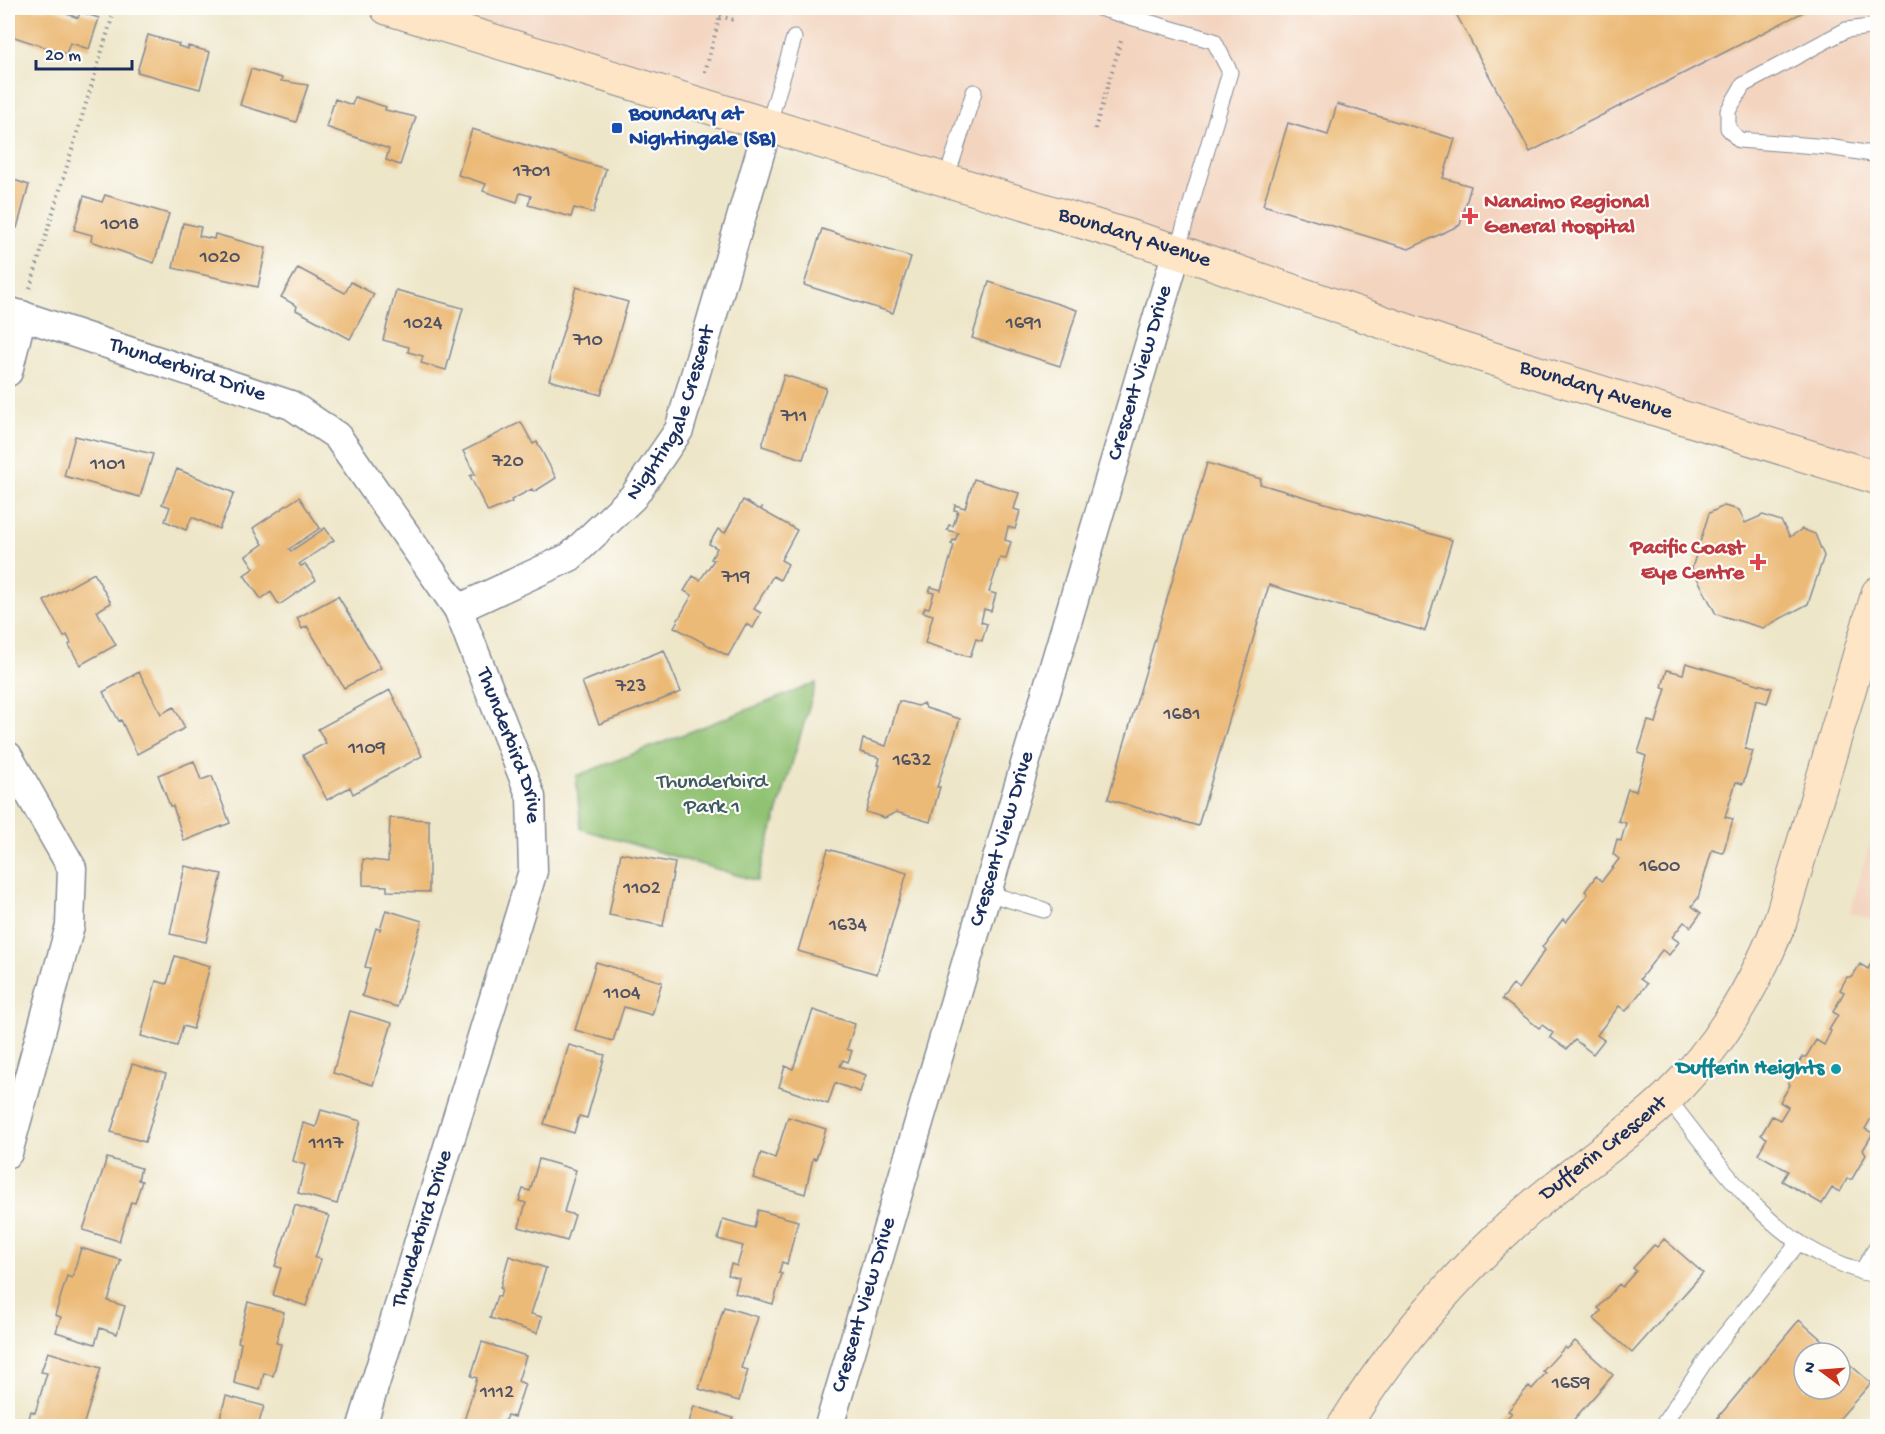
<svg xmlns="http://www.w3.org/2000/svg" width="1885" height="1434" font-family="'Gochi Hand',sans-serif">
<rect width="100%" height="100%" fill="#fdfcf7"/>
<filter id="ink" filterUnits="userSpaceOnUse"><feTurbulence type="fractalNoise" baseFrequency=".0167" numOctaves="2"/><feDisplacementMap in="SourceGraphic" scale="12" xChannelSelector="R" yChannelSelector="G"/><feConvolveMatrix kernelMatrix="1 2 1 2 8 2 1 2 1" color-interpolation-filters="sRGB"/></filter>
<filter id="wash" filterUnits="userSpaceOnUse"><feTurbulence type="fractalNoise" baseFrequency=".008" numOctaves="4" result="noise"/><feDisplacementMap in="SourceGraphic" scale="24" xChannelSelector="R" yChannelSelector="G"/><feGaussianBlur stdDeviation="1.35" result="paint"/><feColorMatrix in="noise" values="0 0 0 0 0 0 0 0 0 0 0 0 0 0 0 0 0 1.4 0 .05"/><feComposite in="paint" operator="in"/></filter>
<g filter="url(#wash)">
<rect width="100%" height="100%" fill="#eee6c9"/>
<path fill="#f3d4bf" d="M387 8H1877V478Z
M1877 818V921L1850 913Z"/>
<path fill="#91c273" stroke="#567868" stroke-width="1.5" d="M816 683 757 881 581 829 576 776Z"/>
<g id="blocks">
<path fill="#ecba77" d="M8 8 54 9 78 18 80 12 99 18 89 49 70 43 66 54 8 35Z
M1453 8H1811L1530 152Z
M148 35 179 44 178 46 188 49V46L210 52 200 89 137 72Z
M251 69 282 78 281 81 308 85 296 122 240 105Z
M355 97 386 107 385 110 416 117 400 165 386 160 389 149 326 127 335 99 352 105Z
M1337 104 1455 139 1443 178 1471 186 1460 225 1409 249 1263 205 1288 123 1328 135Z
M472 129 606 169 593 213 574 208 571 217 528 205 531 196 520 193 517 202 483 191 486 184 458 175Z
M8 178 29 185 17 228 8 225Z
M105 195 169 214 154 263 91 241 92 235 74 230 84 196 102 202Z
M183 223 201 227 199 236 214 239 215 234 266 248 258 287 173 268Z
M822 229 911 257 893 313 804 285Z
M298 268 345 293 351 282 374 294 350 339 296 310 297 306 281 297Z
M989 282 1077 310 1060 366 972 338Z
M576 287 628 302 601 395 549 380Z
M396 290 463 308 446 370 421 363 423 356 408 352 409 347 383 340Z
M784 375 826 388 803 459 762 446Z
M521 422 533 444 537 442 556 478 534 492 532 489 511 500 512 502 488 512 470 476 475 474 463 451Z
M75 436 153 454 140 497 64 476Z
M1207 463 1261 479 1260 484 1452 540 1425 631 1269 585 1198 826 1108 799Z
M177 469 234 493 219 529 192 517 186 530 165 521 170 507 162 504Z
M974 479 1019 493 1014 509 1020 511 1015 529 1008 527 1005 540 1011 542 1006 559 1000 558 989 592 996 594 991 611 984 609 981 622 987 624 982 641 976 639 970 657 925 643 933 615 923 612 925 607 929 608 934 593 929 592 931 587 941 590 954 545 951 544 953 540 955 541 958 533 947 530 949 525 953 526 958 511 954 510 955 505 965 508Z
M299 497 320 528 289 549 291 551 325 528 334 540 299 564 301 566 305 564 316 580 279 605 271 592 261 599 244 575 254 568 246 556 263 544 253 528Z
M743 500 758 509 762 508 761 510 797 530 781 560 788 564 780 580 773 576 754 609 761 613 753 628 746 624 728 656 674 627 692 595 684 591 693 576 700 580 714 560 711 559 717 548 709 544 718 529 725 533Z
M1724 506 1739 510 1745 523 1763 515 1781 521 1790 537 1802 529 1815 534 1824 556 1808 604 1763 628 1716 614 1692 568 1709 513Z
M94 573 111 603 97 611 116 645 80 665 69 645 71 643 67 635 64 637 44 601Z
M338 596 381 668 344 688 307 626 302 629 297 618Z
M664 650 681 692 599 724 582 682Z
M1686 663 1772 688 1767 703 1756 700 1745 749 1753 751 1743 784 1736 782 1725 817 1733 819 1723 853 1712 850 1698 898 1692 906 1701 913 1691 927 1684 922 1672 937 1679 942 1669 955 1662 950 1640 979 1647 984 1626 1011 1619 1006 1597 1035 1604 1040 1593 1054 1575 1040 1567 1049 1550 1037 1553 1033 1542 1025 1539 1028 1502 999 1513 985 1518 989 1545 950 1542 947 1563 919 1566 922 1588 894 1585 891 1596 876 1602 881 1619 859 1613 854 1617 839 1621 841 1626 823 1618 821 1628 789 1636 791 1646 756 1638 753 1648 721 1656 723 1666 688 1662 687 1667 670 1683 674Z
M139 672 161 714 174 707 185 728 137 754 121 720 119 721 103 692Z
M390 690 422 756 353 794 350 787 327 800 303 755 326 743 318 729Z
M899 701 918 706 923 703 926 708 960 719 937 787H940L930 822 896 812 885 818 866 812 880 765H878L880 758 860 752 863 739 886 746Z
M194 761 201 780 212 776 230 823 184 841 173 806H170L158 775Z
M390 818 429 820V892L387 891V886L363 885V859L388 862Z
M828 849 907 873 877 974 798 951Z
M621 853 675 863 663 926 609 915Z
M185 866 222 874 206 942 170 934Z
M386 910 422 921 397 1007 362 996 370 968 365 967 376 928 380 930Z
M1878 952V1117L1873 1115 1865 1129 1873 1133 1863 1150 1866 1155 1852 1179H1847L1840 1192 1832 1188 1822 1204 1782 1181 1788 1171 1758 1154 1767 1138 1761 1135 1772 1116 1780 1120 1788 1107 1780 1102 1790 1085 1788 1081 1802 1057H1806L1816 1040 1824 1045 1831 1031 1829 1030 1838 1015 1833 1012 1844 992 1840 990 1847 977H1852L1860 964 1868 969Z
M175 956 210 966 193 1029 183 1026 177 1046 141 1036 156 981 167 984Z
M596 962 662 982 652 1015 624 1007 613 1041 575 1030Z
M813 1010 855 1024 847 1049 852 1051 848 1062 843 1060 840 1066 866 1075 860 1092 835 1083 828 1104 779 1087 785 1066 793 1069Z
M350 1011 392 1023 373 1085 333 1073Z
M569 1045 605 1055 587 1118 579 1116 574 1133 544 1124Z
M132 1064 166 1074 145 1142 111 1132Z
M321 1110 361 1121 337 1204 298 1193 305 1165 293 1161 303 1123 316 1127Z
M788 1117 826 1129 816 1159 813 1158 805 1194 753 1178 761 1153 775 1158Z
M107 1158 141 1168 138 1180 142 1181 135 1203 131 1202 119 1241 83 1230Z
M539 1159 576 1170 564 1212 575 1215 567 1241 519 1227 526 1203 519 1201 523 1189 530 1191Z
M295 1205 329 1216 315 1258 321 1259 306 1306 273 1295 281 1268 275 1266Z
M758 1210 798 1221 787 1264 782 1262 779 1273 782 1274 773 1304 735 1293 739 1278 728 1275 731 1264 737 1266 743 1246 718 1239 723 1219 754 1228Z
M1664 1239 1703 1273 1632 1353 1594 1319 1601 1311 1598 1308 1619 1284 1622 1287 1636 1271 1633 1268 1654 1245 1657 1247Z
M81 1248 121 1260 108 1301 125 1306 117 1334 100 1328 95 1344 56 1332 61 1317 55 1315 67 1276 72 1278Z
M509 1256 546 1268 531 1314 542 1317 537 1333 490 1318 497 1296 500 1297 502 1288H500Z
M248 1302 284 1312 276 1343 281 1344 273 1376 264 1373 260 1390 234 1383 241 1343 238 1342Z
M724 1307 758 1317 741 1368 748 1370 739 1401 699 1389Z
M1799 1320 1837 1353H1804V1389H1840V1356L1871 1383 1833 1426H1711Z
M1575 1341 1613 1375 1568 1426H1511L1504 1421 1512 1413 1508 1411 1529 1386 1532 1389 1546 1373 1543 1371 1565 1347 1567 1349Z
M482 1342 526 1356 518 1381 525 1384 514 1417 507 1415 503 1426H481L464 1421 477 1378 471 1376Z
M48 1352 101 1368 83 1426 62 1421 60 1426H27L31 1411 35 1413 47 1373 41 1372Z
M226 1396 264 1406 258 1426H212V1423L218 1425Z
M694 1406 733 1418 731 1426H688Z"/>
</g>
</g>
<g filter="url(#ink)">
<use href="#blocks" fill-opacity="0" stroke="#848a94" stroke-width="1.5"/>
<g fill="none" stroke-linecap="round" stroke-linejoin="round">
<g stroke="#848a94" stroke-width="17">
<path id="lane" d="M1099 8 1214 41 1230 72 1177 251
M1878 26 1846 30 1743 85 1728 111V128L1739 140 1828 147 1878 155
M768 126 794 38
M946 180 974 92
M987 893 1044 910
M1667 1098C1711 1152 1755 1222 1819 1254 1833 1261 1847 1266 1861 1272L1878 1245
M1861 1272 1878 1275
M1662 1426 1712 1351 1799 1242"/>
</g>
<g stroke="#848a94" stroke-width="31">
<g id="street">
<path id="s1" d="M8 311 291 405 337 436 458 609 531 797 533 871 362 1426"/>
<path d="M8 372 22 315"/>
<path id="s2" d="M458 609 570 557 633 497 679 430 768 126"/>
<path d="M8 756 72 868 70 926 8 1153"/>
<path id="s3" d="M829 1426 1177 251"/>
</g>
</g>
<g stroke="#848a94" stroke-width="35">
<g id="secondary">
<path id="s4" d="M387 8 1177 251 1455 347 1878 478"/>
<path id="s5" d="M1344 1426C1392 1350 1450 1281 1516 1221 1564 1176 1621 1142 1668 1097 1719 1047 1754 988 1780 922L1878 593"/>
</g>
</g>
<path stroke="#848a94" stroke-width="4" stroke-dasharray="1.5 4.5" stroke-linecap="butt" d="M720 16 734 20
M705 72 722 8
M1095 129 1122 37
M30 288 115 8"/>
<use href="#lane" stroke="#fff" stroke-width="15"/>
<use href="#street" stroke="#fff" stroke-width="28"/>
<use href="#secondary" stroke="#fde5c5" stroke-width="33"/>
</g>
</g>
<rect fill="#1a4fb4" stroke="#fdfcf7" stroke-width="2" x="611" y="122" width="12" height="12" rx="3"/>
<g fill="#e0444e" stroke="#fdfcf7" stroke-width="2">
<path d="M1467 207h6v6h6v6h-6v6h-6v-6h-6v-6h6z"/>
<path d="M1755 553h6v6h6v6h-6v6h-6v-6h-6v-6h6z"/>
</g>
<circle fill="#0f9aa8" stroke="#fdfcf7" stroke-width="2" cx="1836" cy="1069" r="6"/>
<g text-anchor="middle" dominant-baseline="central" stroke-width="4.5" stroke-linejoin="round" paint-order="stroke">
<g font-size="20" fill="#4f5264">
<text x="532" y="172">1701</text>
<text x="120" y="225">1018</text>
<text x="220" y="258">1020</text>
<text x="423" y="324">1024</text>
<text x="1024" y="324">1691</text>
<text x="588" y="341">710</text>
<text x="794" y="417">711</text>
<text x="508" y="462">720</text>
<text x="108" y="465">1101</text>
<text x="736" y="578">719</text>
<text x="631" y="687">723</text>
<text x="1182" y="715">1681</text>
<text x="367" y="749">1109</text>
<text x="912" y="761">1632</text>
<text x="1660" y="867">1600</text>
<text x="642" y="889">1102</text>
<text x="848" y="926">1634</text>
<text x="622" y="994">1104</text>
<text x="326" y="1144">1117</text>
<text x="1571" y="1384">1659</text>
<text x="497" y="1393">1112</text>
</g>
<g font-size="22" font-weight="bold" fill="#164399" stroke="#fdfcf7" text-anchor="start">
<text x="629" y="115">Boundary at<tspan x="629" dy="25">Nightingale (SB)</tspan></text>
</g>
<g font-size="22" font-weight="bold" fill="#be3a42" stroke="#fdfcf7" text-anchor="start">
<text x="1484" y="203">Nanaimo Regional<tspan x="1484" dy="25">General Hospital</tspan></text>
<text x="1744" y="549" text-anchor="end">Pacific Coast<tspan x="1744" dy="25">Eye Centre</tspan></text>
</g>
<g font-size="22" fill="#1b2f5e" stroke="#fdfcf7">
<text stroke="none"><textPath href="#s4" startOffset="782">Boundary Avenue</textPath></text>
<text stroke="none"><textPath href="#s1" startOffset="189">Thunderbird Drive</textPath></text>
<text stroke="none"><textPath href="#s3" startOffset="1098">Crescent View Drive</textPath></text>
<text stroke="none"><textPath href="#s4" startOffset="1268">Boundary Avenue</textPath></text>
<text stroke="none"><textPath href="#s2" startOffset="304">Nightingale Crescent</textPath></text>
<text stroke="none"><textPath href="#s1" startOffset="711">Thunderbird Drive</textPath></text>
<text stroke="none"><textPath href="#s3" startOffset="612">Crescent View Drive</textPath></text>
<text stroke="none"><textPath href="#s5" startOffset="382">Dufferin Crescent</textPath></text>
<text transform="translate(423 1229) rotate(-73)">Thunderbird Drive</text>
<text stroke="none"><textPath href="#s3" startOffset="126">Crescent View Drive</textPath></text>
</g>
<g font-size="22" fill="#3e5b64" stroke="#fdfcf7">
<text x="712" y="783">Thunderbird<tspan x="712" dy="25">Park 1</tspan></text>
</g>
<g font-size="22" font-weight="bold" fill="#0d838f" stroke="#fdfcf7" text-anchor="end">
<text x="1824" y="1069">Dufferin Heights</text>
</g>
</g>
<rect width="1885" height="1434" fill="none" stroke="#fdfcf7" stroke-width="30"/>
<g transform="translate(1822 1371) rotate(286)"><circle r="28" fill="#fdfcf7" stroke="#a3aaba" stroke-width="1.5"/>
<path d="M0-4.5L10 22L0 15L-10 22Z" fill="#c8321e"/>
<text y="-9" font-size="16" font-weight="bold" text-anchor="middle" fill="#1b2f5e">N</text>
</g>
<path d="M36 60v9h96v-9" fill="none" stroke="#1b2f5e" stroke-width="3"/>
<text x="45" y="60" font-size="18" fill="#1b2f5e" stroke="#fdfcf7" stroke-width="4.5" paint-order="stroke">20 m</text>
</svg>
